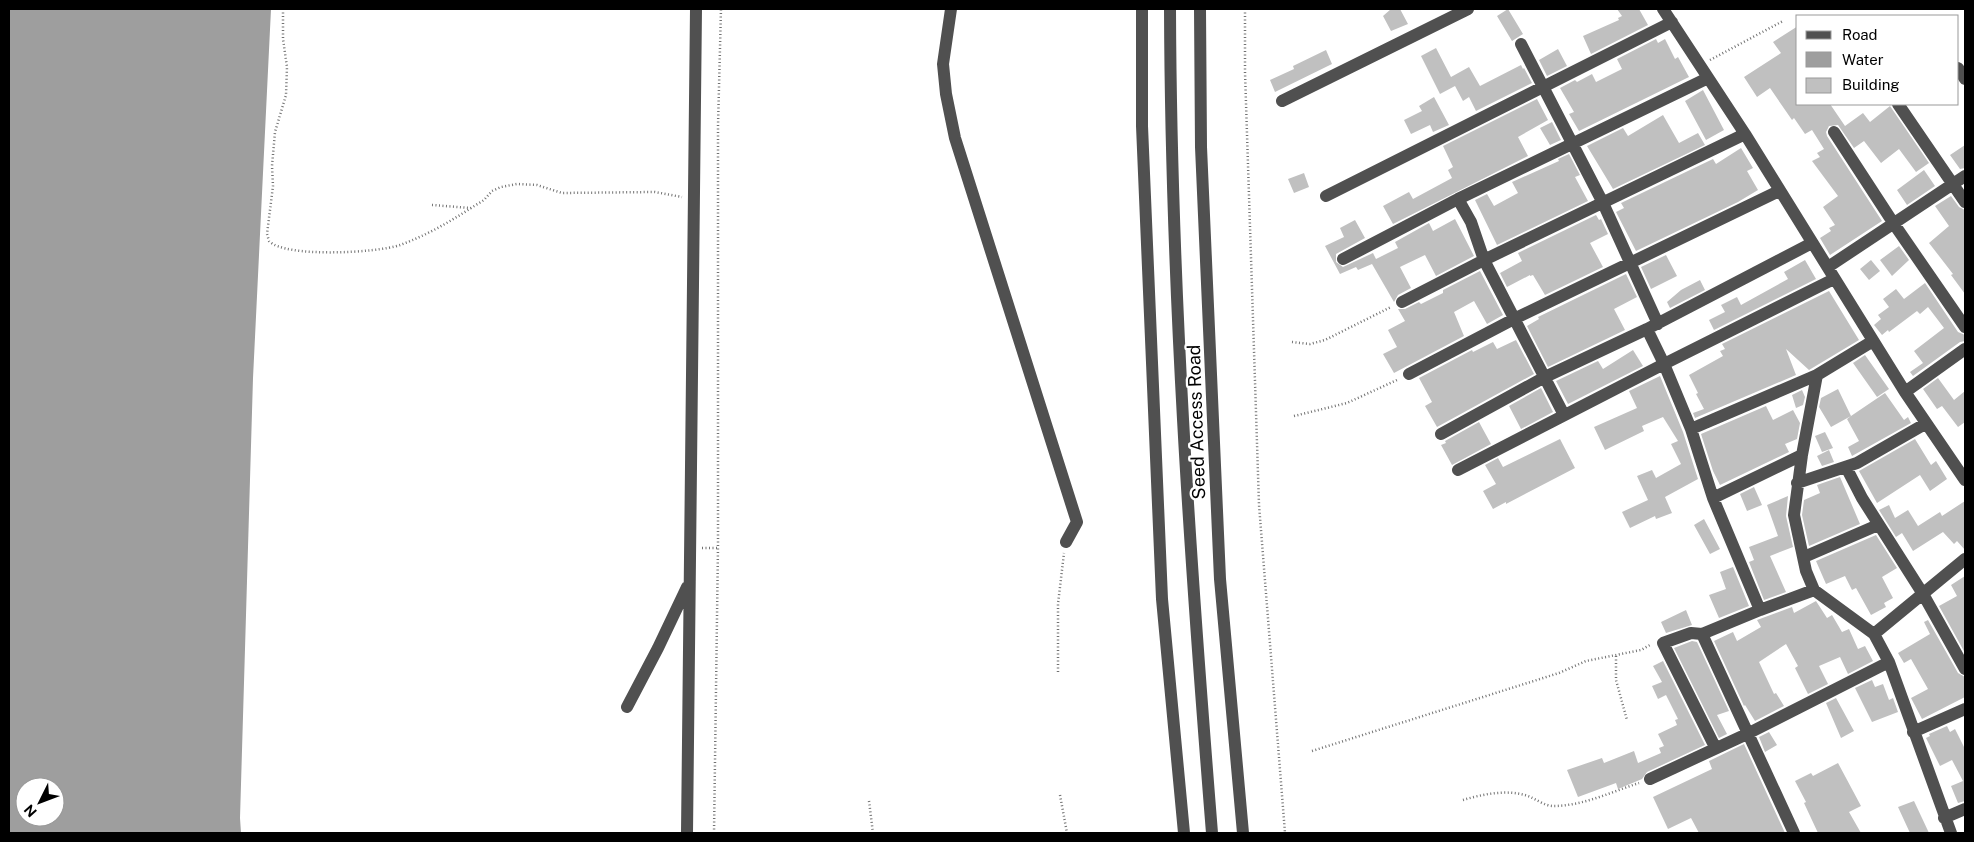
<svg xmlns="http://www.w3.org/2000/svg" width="1974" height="842" font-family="'Public Sans',sans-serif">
<rect width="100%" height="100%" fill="#fff"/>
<path fill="#9e9e9e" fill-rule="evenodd" d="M9 9H271L253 378 240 818 241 833H9ZM25 787H55V817H25Z"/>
<path fill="#c0c0c0" d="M1391 9H1400L1408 24 1391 31 1383 16Z
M1508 9 1523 34 1512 41 1497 16Z
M1617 9H1639L1648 25 1591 54 1583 36 1619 20 1618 18 1622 16Z
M1798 26V104H1830L1845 126 1863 113 1870 122 1890 106 1929 163 1916 172 1899 149 1881 163 1864 141 1854 148 1838 125 1829 126 1826 132 1827 136 1882 221 1830 255 1820 238 1831 231 1829 228 1835 225 1823 207 1838 196 1812 161 1820 157 1817 153 1824 149 1812 130 1805 134 1794 118 1792 120 1770 88 1757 97 1744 77 1781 53 1773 42Z
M1656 39 1658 43 1665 39 1675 59 1678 57 1689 77 1579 131 1569 114 1574 112 1560 88 1575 80 1577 82 1592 74 1596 82 1622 69 1617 59Z
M1436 48 1451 77 1469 67 1480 86 1521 65 1523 69 1524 68 1532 83 1476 111 1469 97 1463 101 1455 86 1440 94 1421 56Z
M1558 49 1567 66 1547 76 1539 60Z
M1326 50 1332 64 1275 92 1270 80 1294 69 1293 66Z
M1703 90 1724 130 1706 140 1685 101Z
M1434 97 1449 125 1433 132 1430 125 1411 134 1404 120 1422 111 1419 106Z
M1537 99 1548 120 1518 137 1528 156 1393 224 1383 206 1409 192 1413 199 1452 178 1448 170 1453 167 1443 146Z
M1663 115 1679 143 1698 133 1705 145 1613 189 1587 146 1623 128 1628 136Z
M1552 122 1561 140 1550 145 1540 128Z
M1965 145V168L1960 169 1950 155Z
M1741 148 1753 168 1747 171 1758 190 1738 202 1636 251 1616 212 1624 208 1621 203 1713 159 1716 164Z
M1569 154 1580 175 1575 177 1588 201 1497 245 1475 200 1487 194 1494 206 1518 193 1512 182 1559 161 1558 159Z
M1924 170 1935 186 1907 205 1897 190Z
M1304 173 1309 187 1294 193 1288 179Z
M1951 196 1959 207 1965 210V294L1951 275 1953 274 1929 243 1949 226 1935 206Z
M1596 215 1599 220 1601 219 1608 234 1590 243 1603 267 1545 295 1533 275 1530 276V275L1507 287 1500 273 1522 261 1518 253Z
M1455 219 1474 256 1436 276 1425 255 1402 266 1400 267 1411 288 1398 295 1394 302 1372 264 1358 270 1356 267 1340 274 1325 246 1344 237 1340 228 1355 220 1365 238 1336 254V262L1343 267 1373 253 1376 259 1398 248 1395 242 1429 223 1433 231Z
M1899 246 1909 260 1892 276 1880 260Z
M1666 255 1677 276 1651 289 1641 267Z
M1805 260 1816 279 1714 330 1709 320 1725 312 1721 305 1737 297 1741 305 1788 279 1784 272Z
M1871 260 1880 271 1869 280 1860 269Z
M1480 271 1503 315 1487 324 1474 301 1454 312 1464 336 1394 373 1383 354 1397 347 1388 330 1405 321 1398 309H1405L1419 302 1421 304 1443 293V290Z
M1626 274 1637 297 1614 309 1625 330 1548 367 1527 326 1539 319 1538 317Z
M1700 280 1705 290 1670 308 1667 302 1681 290Z
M1925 283 1958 332 1965 335V341L1960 342 1913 376 1910 372 1923 363 1914 351 1944 328 1928 307 1920 314 1917 311 1889 332 1888 330 1882 335 1874 325 1881 319 1878 315 1889 307 1883 299 1896 289 1904 299Z
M1829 291 1859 340 1809 370 1786 349 1796 375 1695 418 1693 413 1704 409 1696 394 1698 393 1689 375 1723 356 1720 351 1725 349 1722 344Z
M1516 340 1534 374 1437 427 1425 406 1432 402 1419 378 1472 350 1473 352 1493 342 1497 349Z
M1633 350 1643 366 1568 404 1556 381 1598 361 1603 369Z
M1865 355 1889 389 1877 397 1853 363Z
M1660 376 1683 432 1698 479 1665 497 1672 513 1656 519 1655 516 1630 528 1622 512 1648 500 1637 476 1652 470 1656 478 1681 464 1671 444 1678 441 1663 417 1642 426 1644 431 1605 450 1594 427 1637 408 1629 391Z
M1938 378 1954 400 1965 391V422L1958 427 1942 406 1937 409 1923 389Z
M1541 388 1553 412 1521 429 1509 406Z
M1838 389 1851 416 1885 393 1904 420 1908 417 1911 423 1852 456 1848 447 1859 441 1847 419 1851 416 1831 427 1819 407 1821 398Z
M1802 390 1805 397 1803 405 1796 408 1792 395Z
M1766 406 1773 420 1793 410 1800 423 1797 439 1785 444 1789 452 1720 485 1713 471 1701 434Z
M1479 422 1491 444 1452 465 1441 445 1446 443 1445 441Z
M1825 432 1833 448 1822 452 1815 436Z
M1560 439 1575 468 1506 504V502L1493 509 1483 491 1496 484 1485 465 1498 458 1503 467Z
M1915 439 1931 465 1936 461 1947 479 1930 491 1920 475 1877 503 1859 471Z
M1829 450 1834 462 1822 466 1817 456Z
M1840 477 1860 524 1809 546 1802 515 1804 500 1820 493 1817 485Z
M1754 487 1762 505 1747 511 1740 494Z
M1788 496 1786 516 1793 547 1770 556 1786 592 1764 600 1749 562 1754 560 1749 547 1778 536 1767 505Z
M1965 501V550L1957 541 1954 544 1943 532 1913 551 1902 533 1896 537 1879 510 1889 505 1895 518 1908 510 1918 526 1940 512 1942 516Z
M1704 519 1720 549 1710 554 1694 525Z
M1876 535 1897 568 1882 577 1893 598 1884 603 1886 607 1871 615 1856 588 1852 590 1845 576 1826 584 1816 561Z
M1733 567 1749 606 1719 618 1709 595 1726 589 1720 572Z
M1965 576V653L1939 606 1957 596 1951 585Z
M1816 601 1827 618 1832 615 1842 632 1849 629 1858 649 1865 646 1873 661 1848 674 1840 657 1819 666 1828 684 1808 694 1795 668 1798 666 1786 644 1759 662 1774 694 1776 693 1784 706 1755 721 1745 705 1744 706 1714 641 1733 632 1737 641 1761 627 1757 620 1792 607 1794 613Z
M1686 610 1692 625 1666 633 1661 622Z
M1928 620 1958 673 1965 677V697L1922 719 1911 698 1928 689 1911 659 1904 663 1898 653 1930 634 1924 622Z
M1692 641 1697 642 1729 711 1717 715 1727 734 1719 738 1674 648Z
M1663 661 1705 745 1647 772 1642 779 1618 789 1616 783 1578 797 1567 770 1602 758 1604 763 1634 751 1638 763 1661 753 1659 748 1664 746 1658 734 1677 725 1675 720 1678 719 1666 695 1658 699 1652 686 1662 682 1653 666Z
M1872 680 1875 687 1883 684 1889 700 1893 698 1898 712 1872 722 1855 688Z
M1836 698 1854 731 1841 738 1826 703Z
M1947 726 1950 732 1955 729 1965 749V801L1958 803 1951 786 1963 781 1952 760 1940 766 1926 738 1930 736 1929 734Z
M1769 732 1777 745 1765 752 1759 737Z
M1744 744 1785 833H1699L1691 818 1668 829 1653 797 1712 769 1709 761Z
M1838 763 1861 806 1849 812 1861 833H1818L1804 803 1806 802 1795 781 1811 773 1813 776Z
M1914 801 1929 833H1910L1898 807Z"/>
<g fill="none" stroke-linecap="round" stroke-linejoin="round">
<path stroke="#727272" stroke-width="2.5" stroke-dasharray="1 2.5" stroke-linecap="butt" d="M283 9V39L287 67 286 95 275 132 272 166 273 186 267 234 269 241C285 258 377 253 400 245 425 236 448 223 471 208
M1245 9V72L1259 505 1285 833
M1710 60 1783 21
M432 205 471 208 484 200 492 191 501 187 517 184 537 185 562 193 655 192 682 197
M1292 342 1310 344 1325 340 1391 307
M1294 416 1347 403 1397 380
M702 548H718
M1616 656V680L1627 720
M1058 672V604L1064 553
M1312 751 1559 673 1586 661 1641 650 1650 645
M1060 795 1067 833
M1463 800C1483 794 1508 789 1528 796 1536 799 1545 806 1553 806 1583 806 1611 792 1639 783
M869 801 873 833
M714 833 718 546V126L721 9"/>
<path stroke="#505050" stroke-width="12" d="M951 9 943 64 946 94 955 138 1077 522 1066 542
M1142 9V126L1162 599 1184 833
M1170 9C1171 284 1190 559 1212 833
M1200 9 1201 147 1220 579 1243 833
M1663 9 1745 134 1905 392 1965 480
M1521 44 1603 203 1658 324
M1958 68 1965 79
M1282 101 1468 9
M1898 104 1965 202
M1834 132 1894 224 1965 327
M1326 196 1672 22
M1343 259 1458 199
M1828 267 1965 176
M1402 302 1484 260 1745 134
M1647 329 1664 364 1691 429 1713 498 1760 610
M1873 341 1817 375 1802 455 1794 515 1806 571 1814 590 1874 634 1889 662 1951 833
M1409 374 1514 319 1779 191
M1905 392 1965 349
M1564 415 1484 260 1471 222 1458 199 1708 78
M1691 429 1817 375
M1441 434 1545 377 1647 329 1812 243
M1846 467 1862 498 1923 594 1965 669
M1458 470 1664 364 1834 279
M1797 483 1857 463 1925 424
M1713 498 1802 455
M1804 557 1878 525
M1702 634 1794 833
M1874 634 1965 559
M627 707 658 648 687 587
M1913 732 1965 709
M1715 747 1663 643 1691 633 1702 634 1760 610 1814 590
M1650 779 1747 734 1889 662
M1944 818 1965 809
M687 833 696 9"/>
</g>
<g text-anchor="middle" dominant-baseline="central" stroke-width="4.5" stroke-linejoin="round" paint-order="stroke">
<g font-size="18" fill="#000" stroke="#fff">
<text transform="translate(1196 422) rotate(-92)">Seed Access Road</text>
</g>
</g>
<rect width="1974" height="842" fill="none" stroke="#000000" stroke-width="20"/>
<rect x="1796" y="15" width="162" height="90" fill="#ffffff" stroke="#999999"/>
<rect x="1806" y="31" width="25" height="8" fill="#505050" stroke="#999999"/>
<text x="1842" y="40" font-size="15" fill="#000000">Road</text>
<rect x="1806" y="52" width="25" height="15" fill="#9e9e9e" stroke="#999999"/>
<text x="1842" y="65" font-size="15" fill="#000000">Water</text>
<rect x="1806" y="78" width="25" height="15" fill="#c0c0c0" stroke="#999999"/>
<text x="1842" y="90" font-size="15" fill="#000000">Building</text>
<g transform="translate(40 802) rotate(228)"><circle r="24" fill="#ffffff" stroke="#999999"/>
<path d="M0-4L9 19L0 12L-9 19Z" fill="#000000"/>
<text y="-8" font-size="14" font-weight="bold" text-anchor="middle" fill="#000000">N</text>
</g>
</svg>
